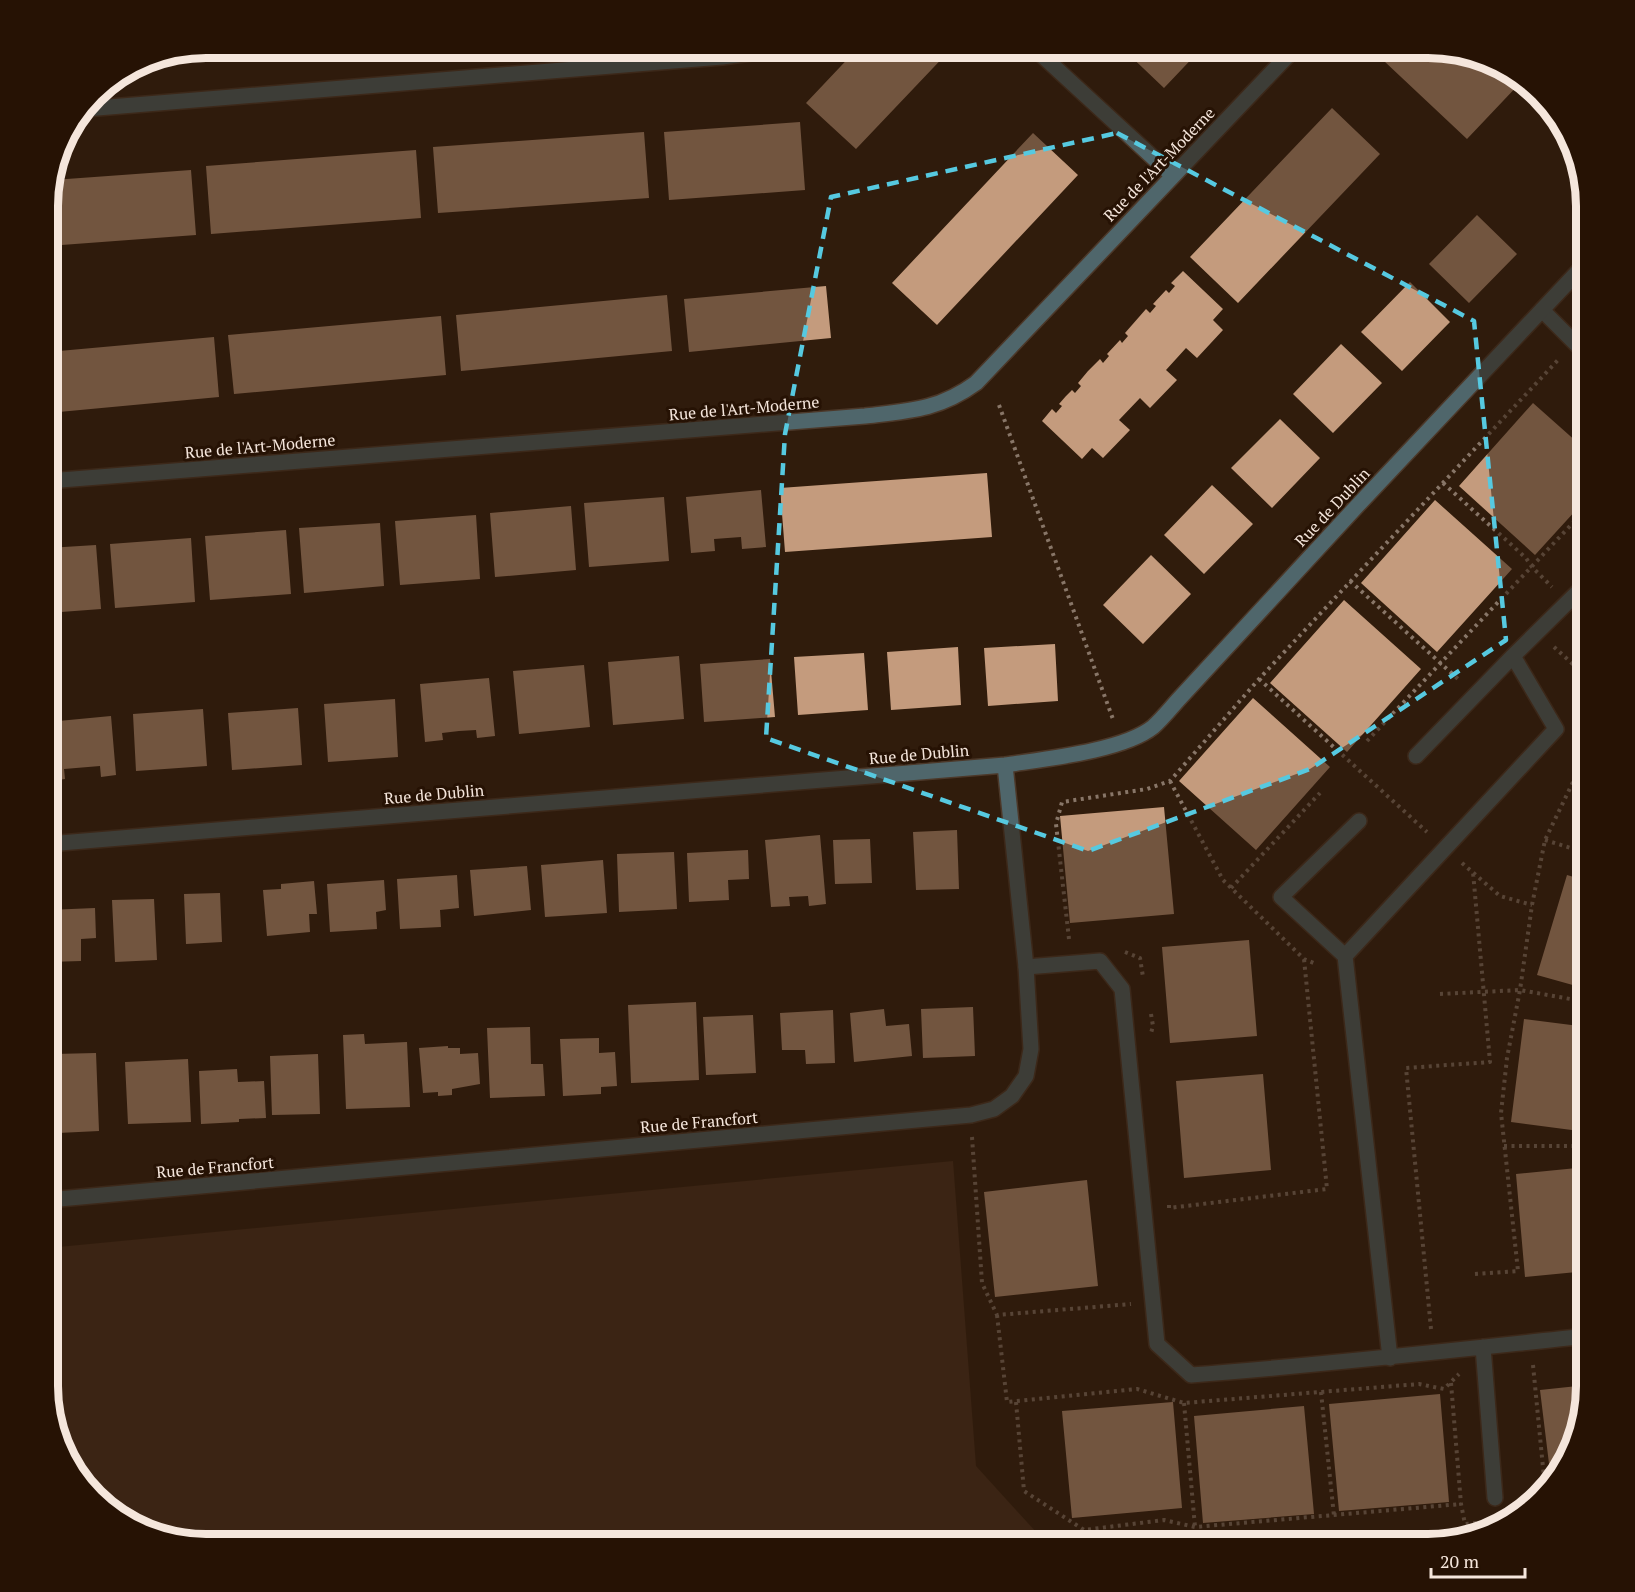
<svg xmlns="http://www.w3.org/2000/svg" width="1635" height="1592" font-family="'PT Serif',serif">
<rect width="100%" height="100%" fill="#301c0c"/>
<path fill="#492f1d" d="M953 1161 976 1466 1047 1544H206L145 1532 87 1490 60 1446 48 1386V1248Z"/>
<path fill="#c49b7d" d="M858 48H952L856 149 806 103Z
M1122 48H1202L1164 88Z
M1396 48H1439L1499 64 1521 82 1467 139 1384 61Z
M1332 108 1380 154 1238 303 1190 257Z
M800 122 805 190 669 200 664 132Z
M644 132 649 198 438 213 433 147Z
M1033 133 1078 175 937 325 892 283Z
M416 150 421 218 211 234 206 166Z
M191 170 196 235 48 246V195L53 180Z
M1477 215 1517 254 1469 303 1429 264Z
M1183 271 1223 309 1213 320 1223 330 1197 358 1186 348 1166 370 1177 380 1150 408 1140 398 1119 420 1130 430 1103 458 1092 448 1082 459 1042 421 1052 409 1056 413 1062 406 1059 404 1066 396 1072 390 1075 393 1081 386 1078 383 1088 371 1100 359 1103 363 1109 356 1107 354 1120 340 1122 343 1128 336 1125 333 1146 309 1150 313 1156 306 1153 304 1166 290 1169 293 1175 286 1171 283Z
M1410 282 1450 322 1402 371 1361 332Z
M826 286 831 338 689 352 684 299Z
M667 295 672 351 461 371 456 315Z
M441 316 446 375 234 394 228 335Z
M214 337 219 397 48 413V352Z
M1341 344 1382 383 1333 433 1293 394Z
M1533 403 1587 451V498L1535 555 1459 486Z
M1280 419 1320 458 1272 508 1231 468Z
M987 473 992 537 785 552 780 488Z
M1212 485 1253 524 1204 574 1164 535Z
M761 490 766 547 742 549 741 537 714 539 715 551 691 553 686 497Z
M664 497 669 561 589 567 584 503Z
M1435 500 1512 569 1437 652 1361 583Z
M571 506 576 570 495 577 490 513Z
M476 515 480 579 400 585 395 521Z
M380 523 384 586 304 593 299 528Z
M286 530 291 594 210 600 205 536Z
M191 538 195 602 115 608 110 544Z
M96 545 101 609 48 613V548Z
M1151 555 1191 594 1143 644 1103 605Z
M1344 600 1421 669 1347 752 1270 683Z
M1055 644 1058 701 988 706 984 648Z
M958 647 961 705 891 710 887 652Z
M864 653 868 710 798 715 794 657Z
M679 656 684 719 613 725 608 662Z
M770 659 775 717 704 722 700 664Z
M584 665 590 727 519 734 513 671Z
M489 678 495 736 477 738 476 730 459 731 442 733 443 740 425 742 420 684Z
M1253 698 1330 767 1256 850 1179 781Z
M395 699 398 757 328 762 324 704Z
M298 708 302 765 232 770 228 713Z
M203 709 207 766 136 771 133 714Z
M111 716 116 775 101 777 100 766 64 769 65 779 50 781 48 722Z
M1164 807 1174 914 1070 923 1060 816Z
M1587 807V835L1577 831Z
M957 830 959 889 916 890 913 832Z
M820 835 826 904 809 906 808 896 789 897 790 906 771 907 765 840Z
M870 839 872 883 835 884 833 840Z
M748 850 749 879 728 880 729 900 689 902 687 853Z
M674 852 677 909 619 912 617 854Z
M603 860 607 913 545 917 541 865Z
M527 866 531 910 474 916 470 870Z
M457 875 459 908 440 910 441 927 400 929 397 879Z
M1567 875 1587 881V989L1537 975Z
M384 880 386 910 376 912 377 929 330 932 327 884Z
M314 881 317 914H309L310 932 267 936 263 890 281 889V884Z
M220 893 222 942 186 944 184 894Z
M154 899 157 960 115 962 112 900Z
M95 908 96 938 81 939V961L48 962V910Z
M1249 940 1257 1036 1170 1043 1162 947Z
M696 1002 699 1080 631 1083 628 1005Z
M973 1007 975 1056 923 1058 921 1009Z
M884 1009 886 1026 909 1024 912 1056 854 1062 850 1013Z
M833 1010 835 1063 806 1064 805 1050H782L780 1013Z
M753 1015 756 1073 706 1075 703 1017Z
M1524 1019 1587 1027V1132L1511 1122Z
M530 1027 531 1064H543L545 1096 490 1098 487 1028Z
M364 1034 365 1044 407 1042 410 1107 346 1109 343 1035Z
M599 1038V1053L615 1052 617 1086 601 1087V1094L563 1096 560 1039Z
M448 1046V1048H460V1054L478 1053 480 1084 452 1089V1095L438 1096V1092L423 1093 419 1048Z
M96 1053 99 1131 58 1133 55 1054Z
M318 1054 320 1114 272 1115 270 1056Z
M188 1059 191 1122 128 1124 125 1062Z
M237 1069 238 1082 264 1081 266 1118 239 1119V1122L201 1124 199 1071Z
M1263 1074 1271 1170 1184 1178 1176 1081Z
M1587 1167V1271L1525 1277 1516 1174Z
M1087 1180 1098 1286 995 1297 984 1192Z
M1587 1385 1575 1447 1551 1480 1540 1390Z
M1440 1394 1449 1502 1339 1511 1329 1404Z
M1173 1402 1182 1508 1072 1518 1062 1411Z
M1304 1406 1314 1514 1203 1523 1194 1416Z"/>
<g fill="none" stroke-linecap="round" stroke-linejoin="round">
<g stroke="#4c3829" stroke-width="18">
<path id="lane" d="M1542 310 1587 355
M1416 756 1513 656
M1345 956 1281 897 1359 821
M1026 967 1100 961 1122 989 1157 1344 1191 1375C1324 1365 1455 1350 1587 1336
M1483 1347 1495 1498
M1390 1358 1345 956 1556 729 1513 656 1587 583"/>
</g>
<g stroke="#4c3829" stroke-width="18">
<path id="street" d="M1034 48 1172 175
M85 109 722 57 758 52 764 48
M48 481 865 416C909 411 939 410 976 383L1295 48
M48 844 1005 765C1044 759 1123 751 1153 727 1162 719 1170 709 1178 700L1358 505 1587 262
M48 1200 971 1115 994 1109 1012 1096 1026 1076 1031 1049 1026 967 1005 765"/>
</g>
<path stroke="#887668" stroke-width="4" stroke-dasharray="3 4.5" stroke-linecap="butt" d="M999 405 1114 722
M1443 483 1526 558 1532 567 1552 587
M1350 581 1458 679
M1554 647 1587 677
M1573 663 1587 648
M1259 679 1427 832
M1367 741 1587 508
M1170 781 1223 880 1304 959 1316 964
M1545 840 1587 853
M1462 863 1500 896 1532 905
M1231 888 1320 793
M1069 939 1056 824 1062 802 1147 789 1170 781 1259 679 1559 359
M1125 952 1140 958 1143 977
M1440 994 1520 990 1587 1002
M1151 1014 1153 1026 1151 1033
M972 1137 982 1283 997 1315 1131 1304
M1504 1146H1587
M1169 1205V1208L1327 1189 1304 959
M1475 1274 1518 1271 1501 1113 1507 1058 1520 990 1532 905 1545 840 1587 753
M997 1315 1007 1402 1137 1389 1184 1403 1419 1384 1444 1389 1459 1374
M1431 1329 1406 1068 1490 1062 1473 872
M1533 1365 1545 1488
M1451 1383 1461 1504 1465 1524 1490 1522
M1321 1392 1334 1516
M1016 1402 1024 1491 1084 1530 1164 1520 1195 1527 1461 1504
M1184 1403 1195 1527"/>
<use href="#lane" stroke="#4f666b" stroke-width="15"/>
<use href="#street" stroke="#4f666b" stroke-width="15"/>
</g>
<path d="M0 0H1635V1592H0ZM1117 133 1474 321 1506 640 1310 769 1088 851 766 738 785 434 831 197Z" fill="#301c0c" fill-opacity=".55" fill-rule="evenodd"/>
<path fill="none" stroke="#56c9e0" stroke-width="4.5" stroke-dasharray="12 8" stroke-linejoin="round" d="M1117 133 1474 321 1506 640 1310 769 1088 851 766 738 785 434 831 197Z"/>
<g text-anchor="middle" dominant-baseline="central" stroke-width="6" stroke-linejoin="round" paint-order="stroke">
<g font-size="16" fill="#f5e6dc" stroke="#261204">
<text transform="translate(1159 164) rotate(-46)">Rue de l'Art-Moderne</text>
<text transform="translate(744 408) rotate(-5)">Rue de l'Art-Moderne</text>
<text transform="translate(260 446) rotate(-5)">Rue de l'Art-Moderne</text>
<text transform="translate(1332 507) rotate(-47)">Rue de Dublin</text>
<text transform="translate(919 754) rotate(-5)">Rue de Dublin</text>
<text transform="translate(434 794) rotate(-5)">Rue de Dublin</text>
<text transform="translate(699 1122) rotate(-5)">Rue de Francfort</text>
<text transform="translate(215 1167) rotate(-5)">Rue de Francfort</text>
</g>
</g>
<path d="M0 0H1635V1592H0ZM206 58H1428A148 148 0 0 1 1576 206V1386A148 148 0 0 1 1428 1534H206A148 148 0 0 1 58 1386V206A148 148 0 0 1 206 58Z" fill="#261204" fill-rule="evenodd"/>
<path fill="none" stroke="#f5e6dc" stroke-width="8" d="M206 58H1428A148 148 0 0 1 1576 206V1386A148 148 0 0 1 1428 1534H206A148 148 0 0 1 58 1386V206A148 148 0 0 1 206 58Z"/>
<path d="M1431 1568v9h94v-9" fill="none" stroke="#f5e6dc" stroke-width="3"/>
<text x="1440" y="1568" font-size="18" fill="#f5e6dc" stroke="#261204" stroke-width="4.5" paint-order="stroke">20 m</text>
</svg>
